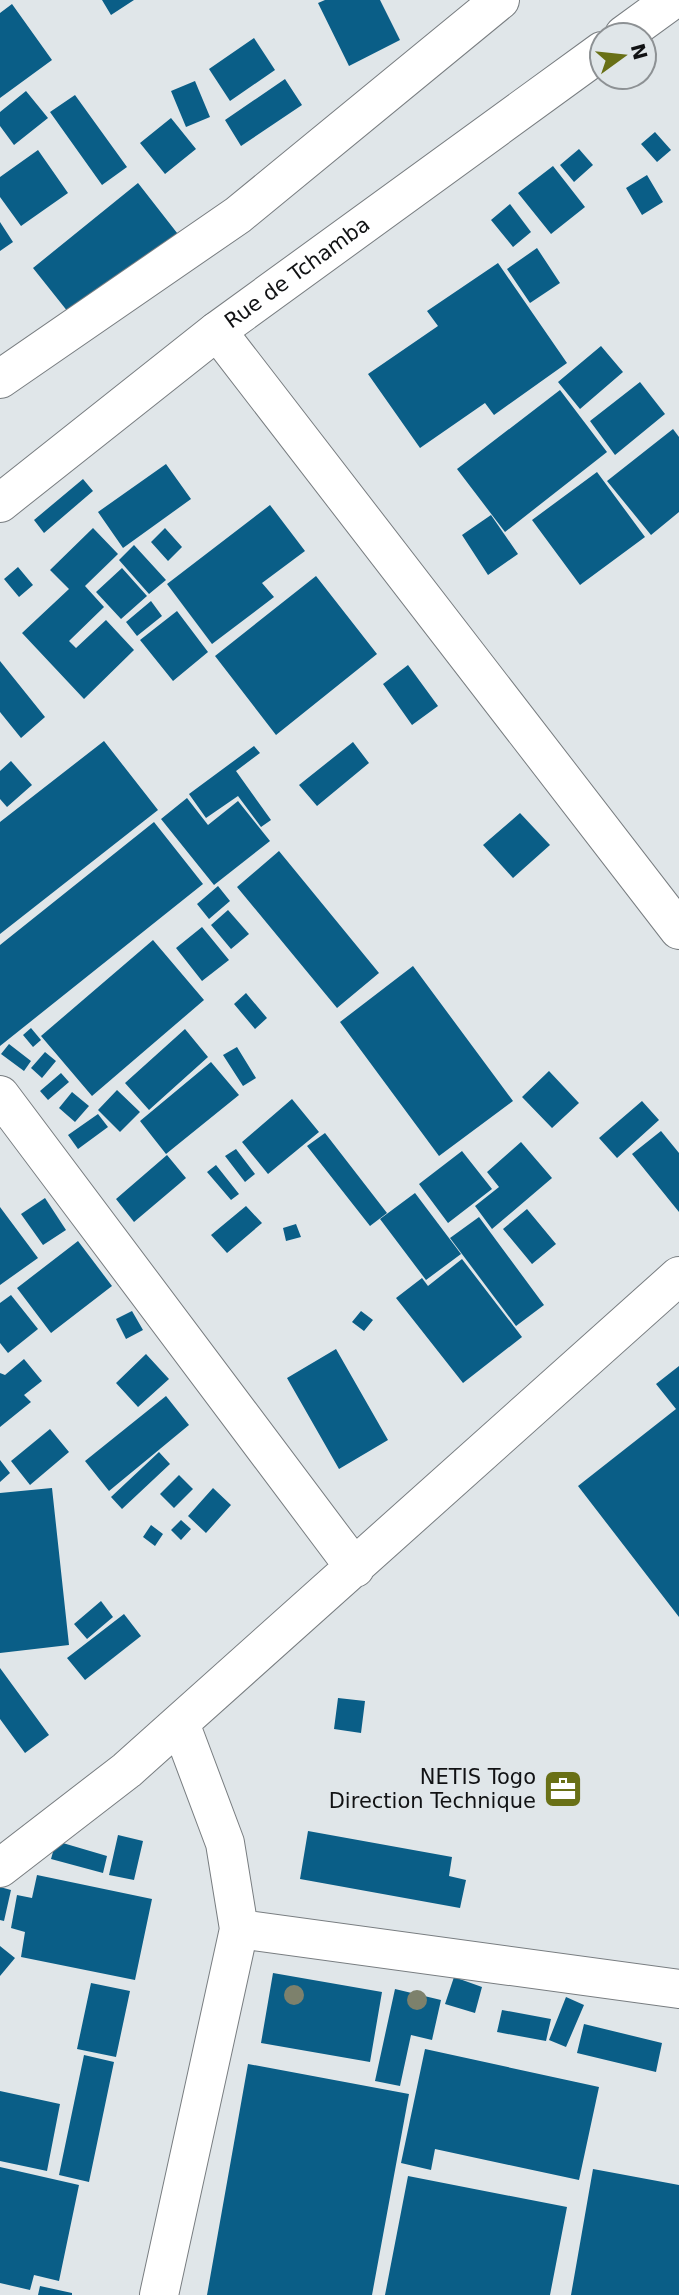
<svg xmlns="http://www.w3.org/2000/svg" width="679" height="2295" font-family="'DejaVu Sans',sans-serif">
<rect width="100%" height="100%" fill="#e0e6e9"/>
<path fill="#0a5e87" d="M102 0H134L111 15Z
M325 0H380L400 40 349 66 318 3Z
M12 4 52 60 0 98V13Z
M254 38 275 70 230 101 209 69Z
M285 79 302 105 241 146 225 120Z
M195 81 210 117 186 127 171 91Z
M26 91 48 118 14 145 0 126V112Z
M75 95 127 167 102 185 50 112Z
M171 118 196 149 165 174 140 143Z
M655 132 671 150 657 162 641 144Z
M579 149 593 165 574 182 560 165Z
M38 150 68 193 21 226 0 197V177Z
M553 166 585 207 551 234 518 193Z
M647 175 663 202 642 215 626 188Z
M138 183 181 238 76 322 33 268Z
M510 204 531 232 513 247 491 220Z
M0 222 13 242 0 251Z
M537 248 560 283 530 303 507 269Z
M498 263 567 363 494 415 485 403 420 448 368 374 438 326 427 311Z
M601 346 623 372 580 409 558 382Z
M640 382 665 414 615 455 590 421Z
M560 390 607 452 505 532 457 469Z
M673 429 679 437V512L651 535 607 481Z
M166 464 191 499 123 548 98 512Z
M597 472 645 537 580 585 532 520Z
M83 479 93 491 44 533 34 520Z
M270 505 305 551 262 583 274 597 212 644 167 584Z
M491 515 518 554 488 575 462 535Z
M93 528 118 554 85 586 104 607 69 641 76 648 106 620 134 650 84 699 22 633 69 589 50 570Z
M165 528 182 547 168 561 151 542Z
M134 545 166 580 149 594 119 560Z
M18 567 33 585 19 597 4 579Z
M122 568 147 596 121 619 96 592Z
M316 576 377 654 276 735 215 656Z
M151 601 162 616 137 636 126 622Z
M177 611 208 652 173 681 140 640Z
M0 661 45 717 21 738 0 712Z
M408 665 438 706 412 725 383 684Z
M104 741 158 810 0 934V822Z
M353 742 369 763 317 806 299 785Z
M254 746 260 753 236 771 271 820 261 827 238 796 206 818 189 794Z
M11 761 32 785 7 807 0 799V771Z
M187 798 208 825 238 801 270 841 214 885 161 819Z
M520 813 550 845 513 878 483 845Z
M154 822 203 884 0 1046V945Z
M279 851 379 973 337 1008 237 887Z
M218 886 230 901 209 919 197 904Z
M228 910 249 934 231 949 211 925Z
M202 927 229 960 202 981 176 948Z
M153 940 204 1000 92 1096 41 1036Z
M413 966 513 1101 439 1156 340 1022Z
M246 993 267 1018 255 1029 234 1004Z
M31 1028 41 1040 33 1047 23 1035Z
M185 1029 208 1057 149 1110 125 1083Z
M9 1044 31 1061 24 1071 1 1054Z
M237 1047 256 1078 243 1086 223 1055Z
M45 1052 56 1061 42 1078 31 1068Z
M211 1062 239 1095 166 1154 140 1121Z
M549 1071 579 1103 552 1128 522 1097Z
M61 1073 69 1082 48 1100 40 1091Z
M117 1090 140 1112 120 1132 98 1110Z
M72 1092 89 1106 75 1122 59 1108Z
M292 1099 319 1132 268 1174 242 1142Z
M642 1101 659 1120 617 1158 599 1138Z
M98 1114 108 1127 78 1149 68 1135Z
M661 1131 679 1153V1212L632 1154Z
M325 1133 387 1213 370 1226 307 1146Z
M521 1142 552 1178 492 1229 475 1206 499 1187 487 1172Z
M236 1149 255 1174 245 1182 225 1156Z
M462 1151 492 1189 448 1223 419 1184Z
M167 1155 186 1178 134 1222 116 1199Z
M216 1165 239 1194 231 1200 207 1172Z
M415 1193 461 1254 426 1280 380 1219Z
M45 1198 66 1230 43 1245 21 1214Z
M246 1206 262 1223 227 1253 211 1235Z
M0 1207 38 1258 0 1285Z
M527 1209 556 1244 532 1264 503 1229Z
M479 1217 544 1305 516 1326 450 1238Z
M296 1224 301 1237 286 1241 283 1228Z
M78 1241 112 1286 51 1333 17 1288Z
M462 1259 522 1337 463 1383 396 1298 422 1278 428 1286Z
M11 1295 38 1329 8 1353 0 1343V1303Z
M132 1311 143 1330 126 1339 116 1319Z
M361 1311 373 1320 364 1331 352 1322Z
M336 1349 388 1440 339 1469 287 1378Z
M146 1354 169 1379 138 1407 116 1383Z
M24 1359 42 1381 24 1395 31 1402 0 1427V1373L5 1375Z
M679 1366V1617L578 1486 676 1409 656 1384Z
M166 1396 189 1425 109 1491 85 1461Z
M50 1429 69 1452 30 1485 11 1461Z
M159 1452 170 1464 122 1509 111 1497Z
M0 1460 10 1473 0 1482Z
M179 1475 193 1489 174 1508 160 1494Z
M52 1488 69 1645 0 1653V1493Z
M213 1488 231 1505 206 1533 188 1516Z
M181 1520 191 1529 181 1540 171 1530Z
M151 1525 163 1534 155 1546 143 1537Z
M101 1601 113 1617 87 1639 74 1624Z
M124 1614 141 1636 85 1680 67 1658Z
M0 1668 49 1735 25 1753 0 1719Z
M338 1698 365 1701 361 1733 334 1729Z
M308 1831 452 1857 449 1876 466 1880 460 1908 300 1879Z
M118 1835 143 1841 134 1880 109 1875Z
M56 1841 107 1856 103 1873 51 1859Z
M37 1875 152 1899 135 1980 21 1957 25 1932 11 1928 17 1895 32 1898Z
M0 1887 11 1890 4 1921 0 1920Z
M0 1946 15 1958 0 1976Z
M273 1973 382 1992 370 2062 261 2043Z
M454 1977 482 1987 475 2013 445 2004Z
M91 1983 130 1991 116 2057 77 2049Z
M395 1989 441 2000 432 2040 411 2035 400 2086 375 2081Z
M566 1997 584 2005 566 2047 549 2040Z
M502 2010 551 2019 546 2041 497 2032Z
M584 2024 662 2043 656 2072 577 2053Z
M425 2049 599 2087 579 2180 435 2149 431 2170 401 2163Z
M84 2055 114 2062 89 2182 59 2175Z
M248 2064 409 2094 372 2295H207Z
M0 2091 60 2104 47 2171 0 2161Z
M0 2167 79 2185 59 2281 34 2275 30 2290 0 2283Z
M593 2169 679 2185V2295H571Z
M408 2176 567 2207 550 2295H385Z
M40 2286 72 2293V2295H38Z"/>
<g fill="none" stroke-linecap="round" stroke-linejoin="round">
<g stroke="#787d80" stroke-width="40">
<path id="minor" d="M217 331 679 930
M0 1095 355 1568
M0 1868 127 1770 679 1276
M239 1929 679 1989
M159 2295 239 1929 225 1843 180 1723"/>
</g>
<g stroke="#787d80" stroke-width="40">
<g id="tertiary">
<path d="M624 35 672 0"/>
<path d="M0 379 238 215 500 0"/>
<path id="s1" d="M0 503 217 331 602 51"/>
</g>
</g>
<use href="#minor" stroke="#fff" stroke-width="38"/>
<use href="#tertiary" stroke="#fff" stroke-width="38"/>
</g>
<g fill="#7d816c">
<circle cx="294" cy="1995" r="10"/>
<circle cx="417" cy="2000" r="10"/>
</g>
<defs>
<g id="office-square" transform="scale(2.0125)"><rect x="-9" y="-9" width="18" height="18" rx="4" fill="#697016" stroke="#e0e6e9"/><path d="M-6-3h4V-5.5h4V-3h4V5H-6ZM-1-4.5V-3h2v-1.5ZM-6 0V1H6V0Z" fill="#fff"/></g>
</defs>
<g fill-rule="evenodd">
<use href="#office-square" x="563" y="1789"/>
</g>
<g text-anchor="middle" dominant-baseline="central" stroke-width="7" stroke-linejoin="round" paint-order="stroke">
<g font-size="21" fill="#111214" stroke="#e0e6e9">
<text stroke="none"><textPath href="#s1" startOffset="376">Rue de Tchamba</textPath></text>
</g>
<g font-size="21" fill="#111214" stroke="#e0e6e9" text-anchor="end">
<text x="536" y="1777">NETIS Togo<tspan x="536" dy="24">Direction Technique</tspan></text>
</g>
</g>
<g transform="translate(623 56) rotate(75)"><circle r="33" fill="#e0e6e9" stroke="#8d9194" stroke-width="2"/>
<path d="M0-5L12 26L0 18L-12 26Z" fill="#697016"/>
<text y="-10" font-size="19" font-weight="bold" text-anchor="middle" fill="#111214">N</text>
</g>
</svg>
